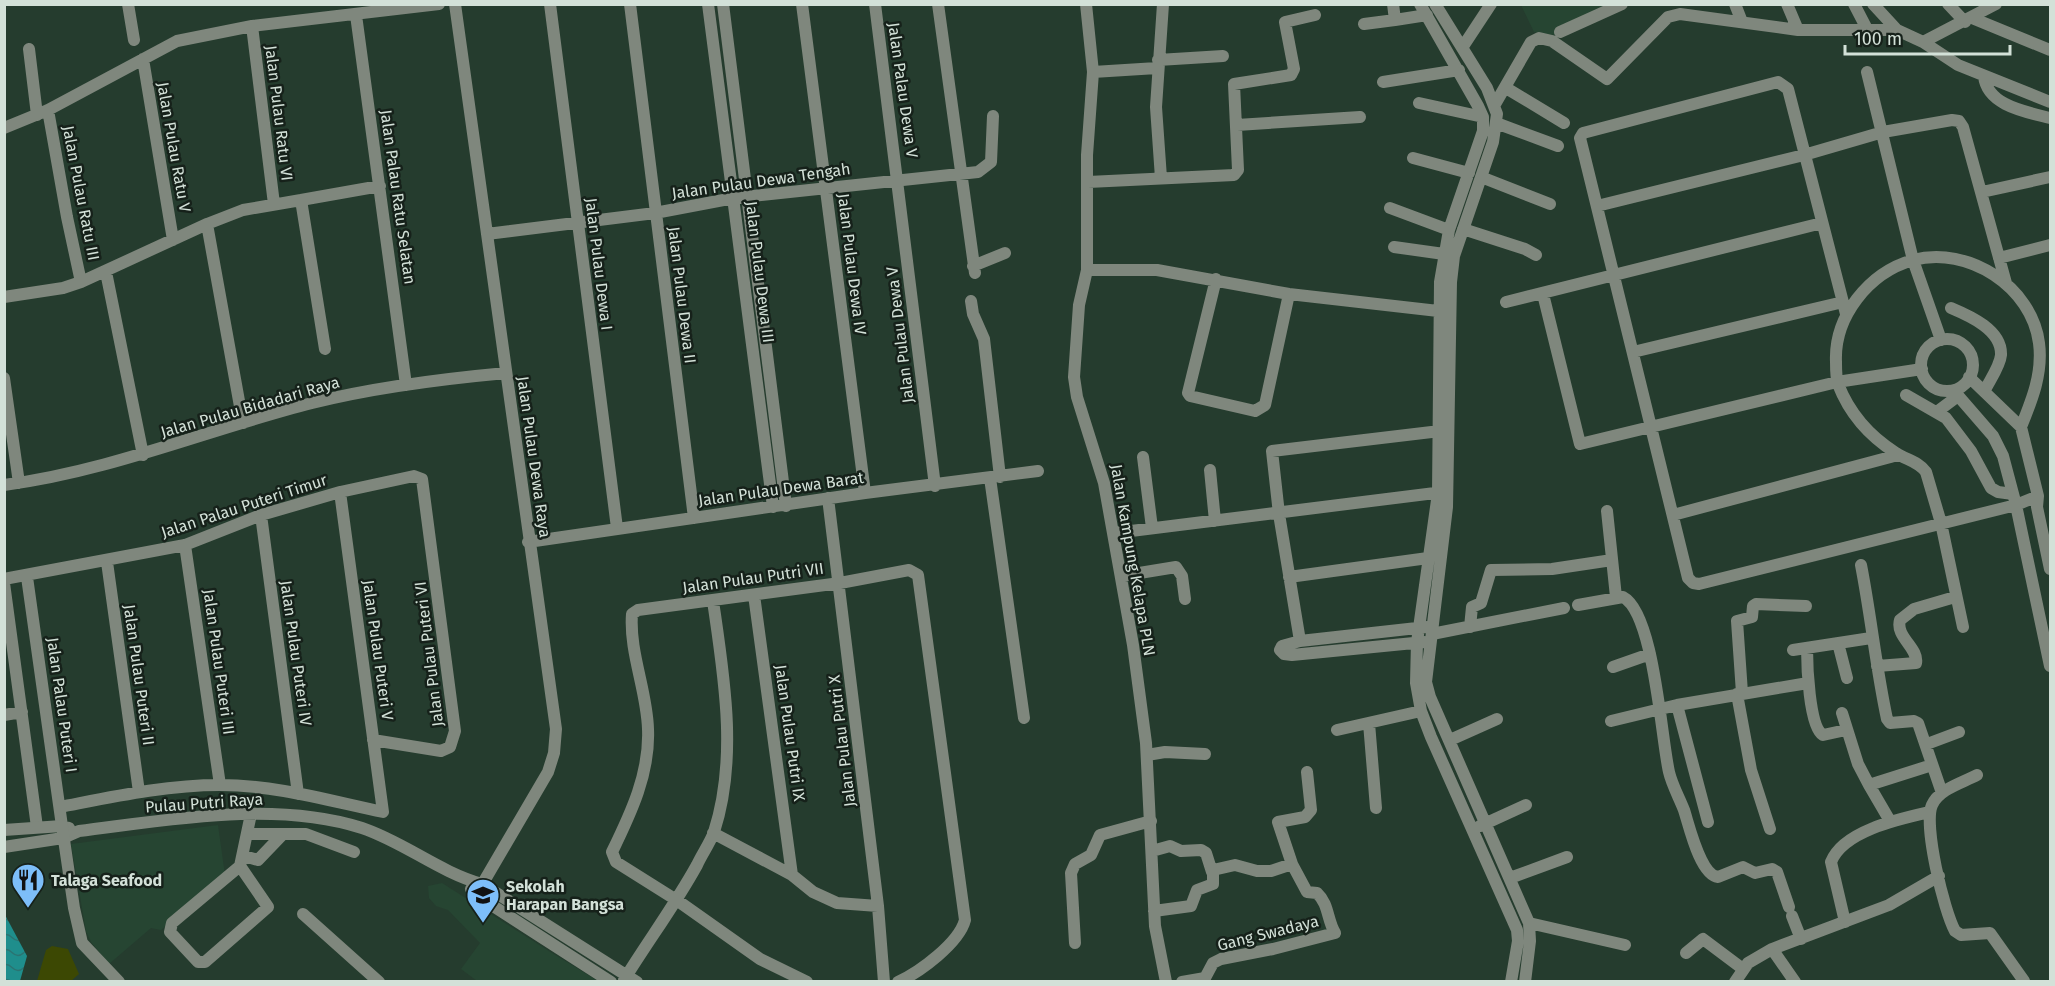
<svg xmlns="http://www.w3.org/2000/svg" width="2055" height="986" font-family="'Fira Sans',sans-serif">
<defs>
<pattern id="water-waves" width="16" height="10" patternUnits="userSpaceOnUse" patternTransform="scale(1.5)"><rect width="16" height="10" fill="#1f8e8c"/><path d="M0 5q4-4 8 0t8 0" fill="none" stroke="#2a7472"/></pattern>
</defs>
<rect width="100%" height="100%" fill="#253c2e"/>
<path fill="#264532" d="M1521 5H1612L1553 35 1534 32Z
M218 825 225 875 161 930 151 928 109 964 91 942 86 931 71 844Z
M442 883 552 953 598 981H477L461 969 480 943 448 910 436 906 429 898 428 886Z"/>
<path fill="#3c4803" d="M52 946 68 949 79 974 71 981H37L46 950Z"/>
<path fill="url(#water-waves)" d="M4 913 27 956 20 981H5Z"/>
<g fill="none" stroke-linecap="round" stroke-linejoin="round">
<path stroke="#7f877d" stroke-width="12" d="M128 4 134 40
M455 4 556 729 554 753 548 772 476 895
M550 4 617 528
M630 4 694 518
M708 4 773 507
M723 4 786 506
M802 4 865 493
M875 4 935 486
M938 4 975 273
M1086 4 1093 72 1087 155V270L1079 305 1074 377 1077 397 1104 483 1133 645 1146 743 1155 926 1166 982
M1420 4 1478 106 1483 117V131L1449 230 1440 282 1438 493 1417 642 1416 683 1421 711 1431 737 1517 930 1518 941 1511 982
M1435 4 1487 88 1497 114 1493 142 1454 256 1451 282 1447 507 1426 682 1430 697 1529 923 1530 941 1525 982
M1735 4 1742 22
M1787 4 1798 30
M1854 4 1868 31
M1873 4 1897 30
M1948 4 1965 22
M356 15 406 385
M1972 18 2050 50
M1395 20 1427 15
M1364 24 1395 20 1393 4
M252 26 274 204
M1560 32 1622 4
M1923 42 1958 65 2050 102
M1462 48 1491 4
M29 49 37 115
M143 59 173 240
M1158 60 1223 56
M1093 72 1157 68
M1867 72 1913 260 1941 340
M1984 76C1987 106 2027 112 2050 118
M1383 82 1459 70
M1506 88 1564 123
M1419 103 1483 117
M1494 106 1531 42 1539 38 1552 41 1607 79 1668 17 1680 14 1798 30H1897L1923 42 1996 4
M48 110 67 217 81 282
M1496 123 1558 146
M1237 125 1360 117
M4 128 48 110 177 41 252 26 439 4
M1413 158 1469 173
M1481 177 1550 204
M1161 178 1156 107 1163 4
M1088 182 1234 175 1238 170 1234 84 1291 75 1294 69 1285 22 1315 15
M1982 192 2050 177
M1597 206 1804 155 1883 132 1952 120 1959 121 1963 127 2006 283
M1390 208 1449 230
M207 224 243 423
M1463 229 1525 249 1536 255
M487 234 655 213 734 198 978 172 991 162 993 116
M1394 247 1444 254
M1999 258 2050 245
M973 266 1005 253
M1087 270H1157L1289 294 1447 312
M106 272 143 455
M1216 279 1188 393 1190 396 1255 411 1265 405 1289 294
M1543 294 1580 444 1837 382 1922 369
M4 297 63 288 81 282 207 224 243 210 301 200
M971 301 973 314 984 339 1000 477
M1506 302 1822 223
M1951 308C1970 316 2002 330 2001 355 2000 366 1990 380 1985 390
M1846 314 1788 89 1778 82 1583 133 1580 138 1584 154 1688 578 1693 583 1699 584 2016 505 2038 496
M1921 365a26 26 0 1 1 52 0a26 26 0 1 1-52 0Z
M325 349 301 200 380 186
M1633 352 1843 302
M1969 377 2021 427 2038 496 2037 507 2050 569
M4 378 19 483
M1954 391 1993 436 2003 456 2016 505 2050 666
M1906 395 1946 418 1971 451 1991 488 1998 492 2013 494
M1938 411 1958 396
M1143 457 1152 528
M1210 470 1215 521
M990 478 1024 718
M4 485C111 471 209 429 312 403 375 387 441 379 506 373
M828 498 878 906 884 982
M1607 511 1616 597
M261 515 298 794
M1673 515 1898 455
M1115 533 1443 492
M528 542 865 493 1038 471
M185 545 220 785
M107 562 139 792
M1861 565C1871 616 1876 668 1887 719L1890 723 1914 721 1918 723 1942 793
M1121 576 1176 567 1182 576 1185 599
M27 577 62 826 69 828
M1289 577 1428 558
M4 579 185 545 261 515 340 492 414 476 422 479 455 731 450 747 441 751 373 740
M4 583 37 827
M754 595 792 875
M1578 605 1623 597C1654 613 1661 737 1669 772 1672 785 1679 797 1684 810 1689 825 1700 875 1718 877L1743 867 1755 873 1772 869 1777 872 1789 907
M1470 627 1472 607 1481 603 1491 570 1552 569 1612 560
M1963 627 1941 523 1926 472C1918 461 1906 460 1896 453 1869 436 1850 415 1838 384 1836 378 1836 369 1836 362 1834 317 1868 273 1913 260 1968 245 2032 287 2039 343 2043 373 2032 400 2021 427
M1432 634 1564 608
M1300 641 1279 514 1272 451 1440 431
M1424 642 1292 655 1284 654 1280 650 1282 646 1300 641 1426 627
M1838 643 1847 678
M1807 648C1807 664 1809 727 1823 735L1846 730
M1793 650 1871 638
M1877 666 1916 663C1919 648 1895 637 1900 620L1914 609 1955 597
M1613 667 1650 654
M1742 693 1737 621 1752 617 1753 606 1756 604 1806 606
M1737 694 1751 770 1770 829
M1677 705 1708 822
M1842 713 1858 764 1869 785 1932 765
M4 715 22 712
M1611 721 1677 705 1808 683
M1369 723 1376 808
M1337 730 1421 711
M1450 740 1497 719
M1927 744 1959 732
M1147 755 1165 752 1205 754
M1977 775C1962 783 1939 789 1932 805 1923 825 1944 911 1955 931L1961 935 1990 933 2024 981
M1869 785 1890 821
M60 807C112 797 166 785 220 785 275 785 330 801 383 812L340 492
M1480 826 1526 805
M713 833 792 875 813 892 837 903 878 906
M249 834H306L354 852
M63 838 79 831C169 820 274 800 362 828 404 842 439 872 482 884L637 982
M1152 851 1170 846 1181 851 1201 850 1206 853 1212 872
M244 856 258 860 281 836
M1292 864 1278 822 1305 817 1311 810 1307 772
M240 866 268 907 205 962H198L170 932 172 923 240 866 251 814
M1510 878 1567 857
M471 889 476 895 611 982
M1154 911 1191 906 1197 890 1213 884V870L1235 865 1257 871H1271L1292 864 1307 892 1317 893C1329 904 1327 920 1335 933L1273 949 1221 959 1213 963 1205 978 1182 982
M303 914 379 982
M1792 916 1801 939
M1845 922 1831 862C1843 831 1899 819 1930 812
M1529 923 1625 945
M1075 943 1071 873 1075 864 1091 855 1100 835 1151 821
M1772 949 1795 982
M1686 953 1703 939 1743 969
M624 980C648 941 675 905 697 865 702 854 710 843 714 832 738 758 724 677 713 601
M807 982 760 959 678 901 616 862 612 852C631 813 650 773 648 729 647 691 629 652 632 614L638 610 840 583 909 570 918 575 965 920C959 943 920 972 898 982
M1735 982 1748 963 1772 949 1889 905 1939 876"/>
<path stroke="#7f877d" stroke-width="12" d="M4 830 62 826 74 908 82 943 119 982
M4 847 63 838"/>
</g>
<defs>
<g id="restaurant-pin" transform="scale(1.725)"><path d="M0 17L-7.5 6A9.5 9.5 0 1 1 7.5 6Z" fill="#7dbef9" stroke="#16211a"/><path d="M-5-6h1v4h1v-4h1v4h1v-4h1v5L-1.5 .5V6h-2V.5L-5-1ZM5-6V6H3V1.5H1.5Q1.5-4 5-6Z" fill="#111"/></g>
<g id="school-pin" transform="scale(1.725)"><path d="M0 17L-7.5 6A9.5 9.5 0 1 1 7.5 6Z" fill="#7dbef9" stroke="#16211a"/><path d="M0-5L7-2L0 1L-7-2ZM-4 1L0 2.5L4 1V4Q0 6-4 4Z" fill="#111"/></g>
</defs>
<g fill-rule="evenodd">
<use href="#restaurant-pin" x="28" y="880"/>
<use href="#school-pin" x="483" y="895"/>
</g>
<g text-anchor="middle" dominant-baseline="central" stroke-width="5" stroke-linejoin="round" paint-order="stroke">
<g font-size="16" fill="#d3e1d8" stroke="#16211a">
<text transform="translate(903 90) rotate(82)">Jalan Palau Dewa V</text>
<text transform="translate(279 113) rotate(83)">Jalan Pulau Ratu VI</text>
<text transform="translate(174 147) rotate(80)">Jalan Pulau Ratu V</text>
<text transform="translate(761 181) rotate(-8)">Jalan Pulau Dewa Tengah</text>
<text transform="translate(81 193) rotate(79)">Jalan Pulau Ratu III</text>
<text transform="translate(398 197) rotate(82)">Jalan Palau Ratu Selatan</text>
<text transform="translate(599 264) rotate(83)">Jalan Pulau Dewa I</text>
<text transform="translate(852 264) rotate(83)">Jalan Pulau Dewa IV</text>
<text transform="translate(760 272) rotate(83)">Jalan Pulau Dewa III</text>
<text transform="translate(682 295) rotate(83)">Jalan Pulau Dewa II</text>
<text transform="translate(900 335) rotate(-97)">Jalan Pulau Dewa V</text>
<text transform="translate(250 407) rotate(-16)">Jalan Pulau Bidadari Raya</text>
<text transform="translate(534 457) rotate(82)">Jalan Pulau Dewa Raya</text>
<text transform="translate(781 489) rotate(-8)">Jalan Pulau Dewa Barat</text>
<text transform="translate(244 506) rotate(-18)">Jalan Palau Puteri Timur</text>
<text transform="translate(1133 560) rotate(80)">Jalan Kampung Kelapa PLN</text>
<text transform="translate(753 578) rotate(-8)">Jalan Pulau Putri VII</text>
<text transform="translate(378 650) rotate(82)">Jalan Pulau Puteri V</text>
<text transform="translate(296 653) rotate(82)">Jalan Pulau Puteri IV</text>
<text transform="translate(429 654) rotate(-97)">Jalan Pulau Puteri VI</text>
<text transform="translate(219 662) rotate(82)">Jalan Pulau Puteri III</text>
<text transform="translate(139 675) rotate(82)">Jalan Pulau Puteri II</text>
<text transform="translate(62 705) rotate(82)">Jalan Palau Puteri I</text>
<text transform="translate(790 733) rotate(82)">Jalan Pulau Putri IX</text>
<text transform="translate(842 741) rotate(-97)">Jalan Pulau Putri X</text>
<text transform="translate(204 803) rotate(-4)">Pulau Putri Raya</text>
<text transform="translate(1268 933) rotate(-14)">Gang Swadaya</text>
</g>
<g font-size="16" font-weight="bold" fill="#d3e1d8" stroke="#16211a" text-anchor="start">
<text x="51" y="880">Talaga Seafood</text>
<text x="506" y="886">Sekolah<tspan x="506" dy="18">Harapan Bangsa</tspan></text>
</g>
</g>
<rect width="2055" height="986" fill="none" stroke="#d3e1d8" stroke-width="12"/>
<path d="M1845 45v9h165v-9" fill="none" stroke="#d3e1d8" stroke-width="3"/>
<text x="1854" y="45" font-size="18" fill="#d3e1d8" stroke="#16211a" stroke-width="4.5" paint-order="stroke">100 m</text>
</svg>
